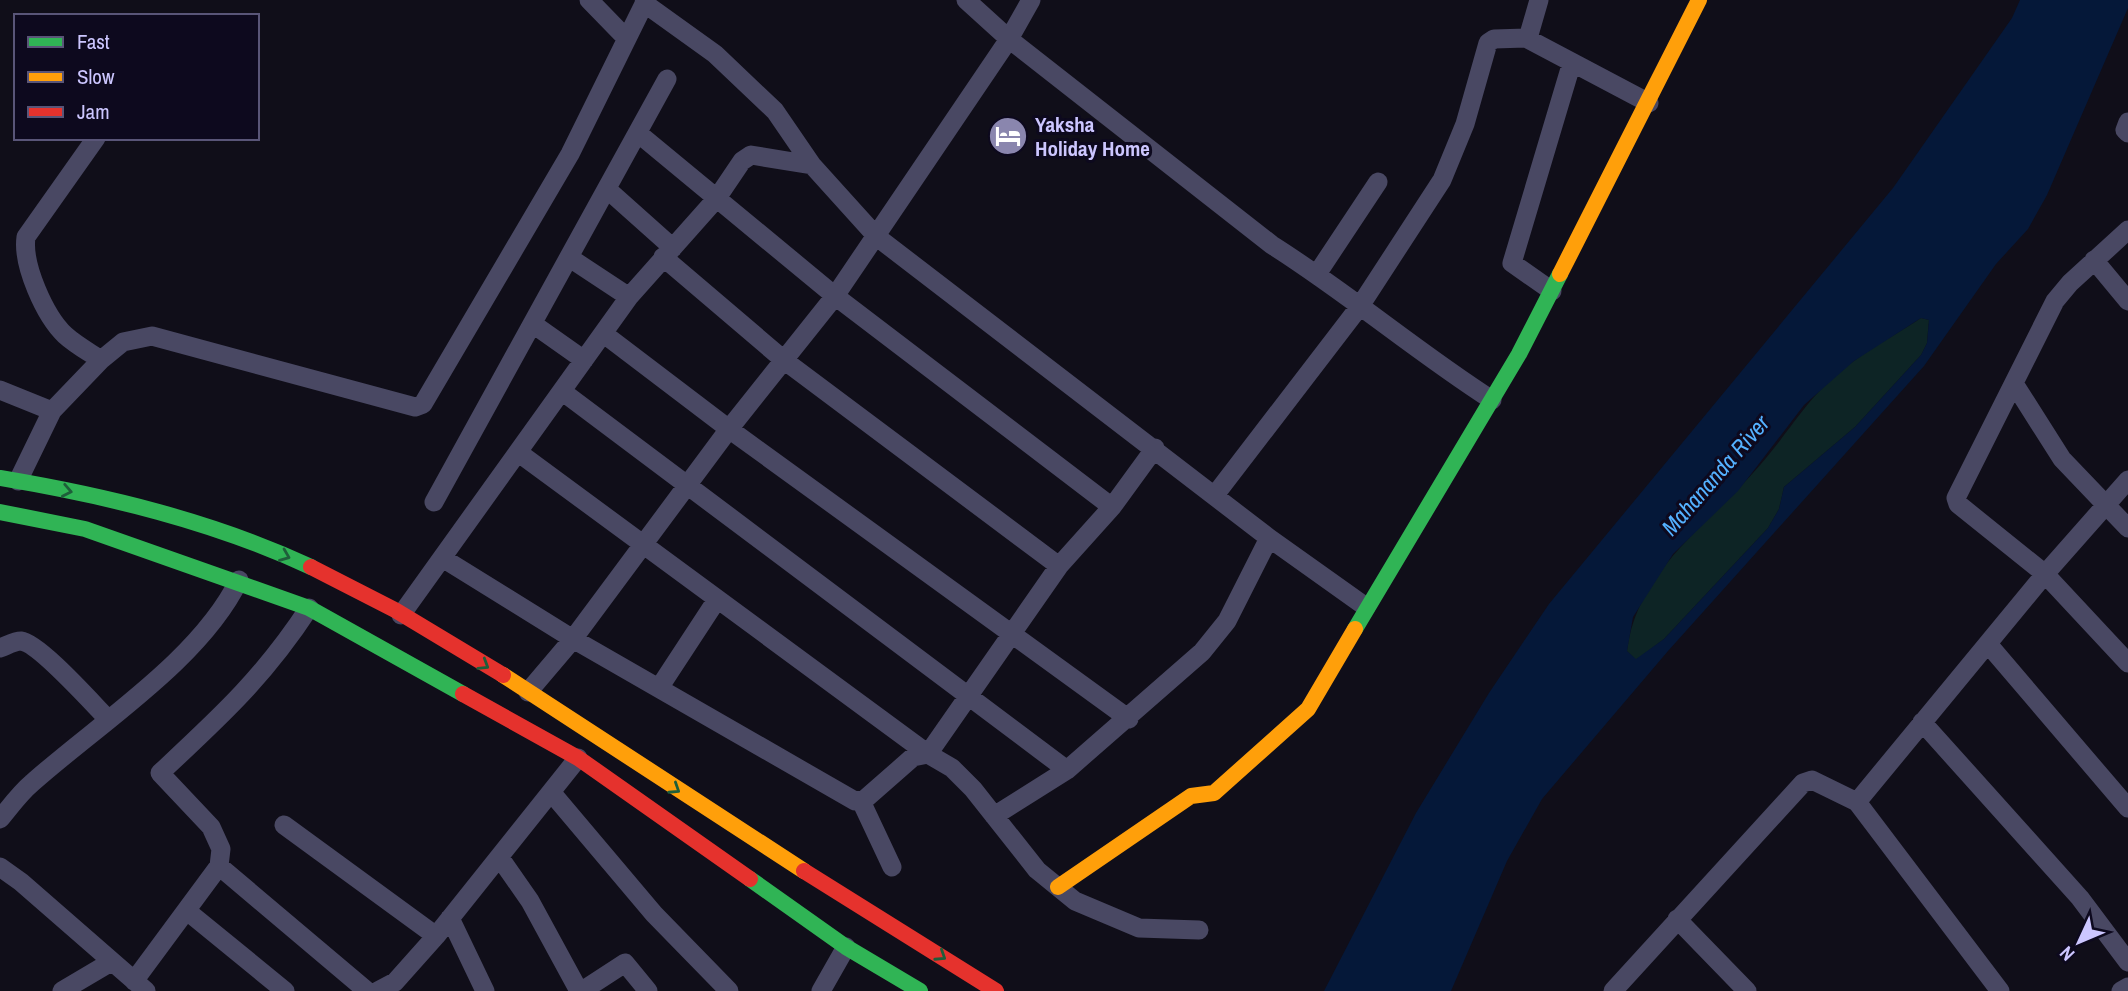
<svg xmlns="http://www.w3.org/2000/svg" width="2128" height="991" font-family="'Archivo Narrow',sans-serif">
<rect width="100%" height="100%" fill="#100e19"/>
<path fill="#0d2425" d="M1921 318 1929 320 1927 343 1921 355 1855 427 1784 487 1779 509 1768 528 1664 639 1636 660 1627 651C1637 569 1711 523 1761 464 1794 426 1810 392 1854 361 1875 345 1899 333 1921 318Z"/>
<path fill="#051839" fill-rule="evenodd" d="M2020 0H2128V8L2047 195 2028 229 1996 264 1924 366 1668 651 1542 799 1507 861 1451 991H1324L1416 813 1489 693 1549 604 1893 188 2012 18ZM1921 318 1929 320 1927 343 1921 355 1855 427 1784 487 1779 509 1768 528 1664 639 1636 659 1627 651 1633 617 1673 554 1738 491 1804 405 1854 361Z"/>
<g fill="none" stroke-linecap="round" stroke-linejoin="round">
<path stroke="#494863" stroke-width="19" d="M589 0 625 37
M966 0 1009 39 1272 245C1348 293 1417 352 1492 400
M644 3 715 54 775 111 812 165 877 237 1269 538 1366 607
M1526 38 1649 103
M2128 122 2125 130 2128 133
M639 134 835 296 1112 507
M96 138 26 237C22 265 45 316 65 335 76 345 89 352 101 360
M608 190 673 248
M2128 230 2070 283 2055 301 1956 498 1958 504 2045 574 2128 663
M663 257 785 361 1059 566
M570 258 629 297
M2094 260 2128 301
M1317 274 1378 182
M1552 291 1512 263 1572 62
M533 324 584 360
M604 334 729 429 1129 719
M2015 385 2062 459 2128 528
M0 390 52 411
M563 392 1067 770
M519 453 928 754 1059 566 1112 507 1155 448
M18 481 52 411 101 360 123 342 152 336 415 407 423 404 570 154 646 0
M1215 495 1360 306 1442 180 1465 124 1488 43 1494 39 1528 38 1539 0
M434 502 667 79
M444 559 573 639 855 801 864 800 913 757 928 754 952 768 973 789 1037 870 1075 901 1139 928 1199 930
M401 615 629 297 717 198 742 161 751 155 812 165
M1988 644 2128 808
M0 648C6 646 14 641 21 641 39 643 93 704 108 719
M659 688 716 601
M528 692 573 639 729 429 835 296 1009 39 1031 0
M1922 722 2080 898 2128 962
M551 792 654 914 729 991
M861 801 892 867
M1857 802 2045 574 2128 480
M994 816 1067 770 1202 652 1227 621 1269 538
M0 819C10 807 20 793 32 783 98 724 200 660 239 580
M284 825 436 936
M500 858 530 901 579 991
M219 866 367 991
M0 867 21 882 146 991
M187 911 285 991
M450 918 485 991
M1677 919 1747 991
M134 981 219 866 221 849 211 827 160 773C220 717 264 677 309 608
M62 991 111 962
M378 991 395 982 436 936 578 758
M582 991 625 963 648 991
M821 991 846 947
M1613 991 1803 783 1812 780 1857 802 2000 991
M2121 991 2128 987"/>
<path stroke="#30b455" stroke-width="16" d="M0 478C107 496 212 521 311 567
M0 512 85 529 309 608 463 694
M1355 629 1519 354 1560 274
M750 879 846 947 920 991"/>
<path stroke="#ff9f0a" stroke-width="16" d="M1560 274 1699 0
M503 675 804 871
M1058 887 1191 796 1214 793 1308 709 1355 629"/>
<path stroke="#e5322d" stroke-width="16" d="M311 567 395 610 503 675
M463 694 578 758 750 879
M804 871 996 991"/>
</g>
<defs><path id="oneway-chevron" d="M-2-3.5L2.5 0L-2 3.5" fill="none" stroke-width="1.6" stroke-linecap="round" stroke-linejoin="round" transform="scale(1.75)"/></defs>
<g stroke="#1e5e3a">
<use href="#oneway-chevron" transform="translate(67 491) rotate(11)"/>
<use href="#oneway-chevron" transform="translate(285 556) rotate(22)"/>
<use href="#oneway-chevron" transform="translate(484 665) rotate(32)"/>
<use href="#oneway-chevron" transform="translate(675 789) rotate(33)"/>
<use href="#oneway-chevron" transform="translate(941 956) rotate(33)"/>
</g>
<defs>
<g id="hotel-disc" transform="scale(2.0125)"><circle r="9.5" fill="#8a86ae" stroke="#0d091e"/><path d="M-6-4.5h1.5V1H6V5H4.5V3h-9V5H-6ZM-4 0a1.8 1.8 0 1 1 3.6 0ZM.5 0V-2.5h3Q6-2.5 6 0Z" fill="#fff"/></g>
</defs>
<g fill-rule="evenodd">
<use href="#hotel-disc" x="1008" y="136"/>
</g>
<g text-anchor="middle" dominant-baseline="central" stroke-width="6" stroke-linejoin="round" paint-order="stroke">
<g font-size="21" font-weight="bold" fill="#ccc6ff" stroke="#0d091e" text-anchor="start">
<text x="1035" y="124">Yaksha<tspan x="1035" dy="24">Holiday Home</tspan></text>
</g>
<g font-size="23" font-style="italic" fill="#54b1ff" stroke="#0d091e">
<text transform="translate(1715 475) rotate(-49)">Mahananda River</text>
</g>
</g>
<rect x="14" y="14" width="245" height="126" fill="#0d091e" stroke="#595578" stroke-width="2"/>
<rect x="28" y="37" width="35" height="10" fill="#30b455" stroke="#595578" stroke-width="2"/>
<text x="77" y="49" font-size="21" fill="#ccc6ff">Fast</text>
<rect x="28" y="72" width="35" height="10" fill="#ff9f0a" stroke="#595578" stroke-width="2"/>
<text x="77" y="84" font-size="21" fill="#ccc6ff">Slow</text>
<rect x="28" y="107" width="35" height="10" fill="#e5322d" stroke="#595578" stroke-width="2"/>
<text x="77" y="119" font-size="21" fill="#ccc6ff">Jam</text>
<g transform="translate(2079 942) rotate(226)" stroke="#0d091e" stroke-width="5" paint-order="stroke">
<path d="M0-5L12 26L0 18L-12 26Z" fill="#ccc6ff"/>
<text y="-10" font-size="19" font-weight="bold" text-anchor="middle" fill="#ccc6ff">N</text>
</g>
</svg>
